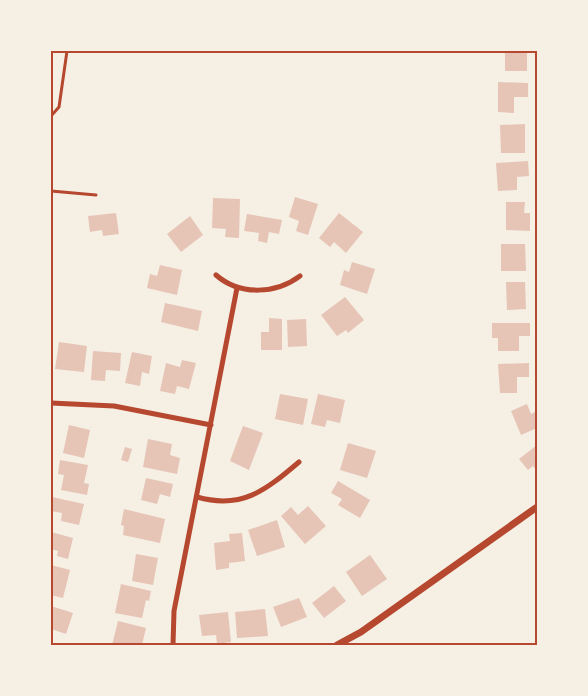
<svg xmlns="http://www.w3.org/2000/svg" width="588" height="696" font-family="'DM Sans',sans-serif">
<rect width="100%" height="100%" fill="#f6efe4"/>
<path fill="#e6c5b7" d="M505 51H527V71H505Z
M498 82 528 83V97H514V113L498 112Z
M525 124V153H501L500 125Z
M528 161 529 176 517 177V190L498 191 496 163Z
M295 197 318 204 308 235 296 231 299 221 289 217Z
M213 198 240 199 239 238 225 237 226 229 212 228Z
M506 202H525L524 213H530V231L506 230Z
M116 213 119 234 103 236 102 230 90 232 88 216Z
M339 213 363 232 346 253 334 242 330 247 319 238Z
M247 214 282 220 279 234 269 232 267 243 258 241 259 233 244 231Z
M190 216 203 235 181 252 167 234Z
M501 244H525L526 271H501Z
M352 262 375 269 367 294 340 285 344 270 349 272Z
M160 265 182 270 177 295 147 288 150 274 157 276Z
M506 282H525L526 309 507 310Z
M345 297 364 320 348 333 346 330 337 336 321 315Z
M165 303 202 311 198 331 161 322Z
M269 318 282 319V350H261V332H269Z
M306 319 307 346 288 347 287 320Z
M492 323H530V336H519V351H498V338H492Z
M59 342 87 346 84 372 55 369Z
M93 351 121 353 120 371 106 370 105 381 91 380Z
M132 352 152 356 149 374 142 372 140 386 125 383Z
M182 360 196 363 189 389 177 386 175 394 160 391 166 363 180 367Z
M529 363V377H517V393H500L498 364Z
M280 394 308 399 303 425 275 419Z
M318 394 345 400 340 423 327 420 325 427 311 424Z
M527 404 531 414 537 411V428L521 435 511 411Z
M69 425 90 430 84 458 63 453Z
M243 426 263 433 249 470 230 461Z
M148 439 172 444 170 455 180 458 177 474 143 467Z
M348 443 376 451 367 478 340 470Z
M537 445V471L533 466 528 470 519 459Z
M125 447 132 449 128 462 121 460Z
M60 460 88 465 84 483 89 484 87 495 61 490 64 475 58 474Z
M146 478 173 484 170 497 160 494 157 504 141 500Z
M338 481 370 500 360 518 338 505 342 499 331 493Z
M52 497 84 504 79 525 61 521 62 513 51 511Z
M308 506 326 526 305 544 281 516 291 507 298 515Z
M124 509 165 519 160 543 123 535 124 526 121 525Z
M277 520 285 547 257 556 248 530Z
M51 532 73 538 68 559 57 556 58 551 51 549Z
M242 533 245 561 229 563V568L216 570 214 543 230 541 229 534Z
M136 554 158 558 153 585 132 581Z
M370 555 387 579 362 596 346 572Z
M51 565 70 570 63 598 51 595Z
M121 584 151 591 149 601 146 600 142 618 115 613Z
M334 586 346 601 324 618 312 603Z
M299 598 307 617 281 627 273 607Z
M51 606 73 613 66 634 51 629Z
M265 609 268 636 237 638 235 612Z
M228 612 231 642 217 644 216 635 202 636 199 615Z
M118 621 146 628 142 645H112Z"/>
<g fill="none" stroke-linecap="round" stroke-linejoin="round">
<path stroke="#b5482f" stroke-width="3" d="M51 116 59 107 67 51
M51 191 96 195"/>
<path stroke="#b5482f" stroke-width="5" d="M216 275C240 296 276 294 300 276
M51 403 114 406 211 425
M197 497C242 510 266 490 299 462
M173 645 174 611 237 288"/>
<path stroke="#b5482f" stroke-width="7" d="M337 645 361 632 537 507"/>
</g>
<rect width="588" height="696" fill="none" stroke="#f6efe4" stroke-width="105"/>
<rect x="52" y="52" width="484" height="592" fill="none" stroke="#b5482f" stroke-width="2"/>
</svg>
